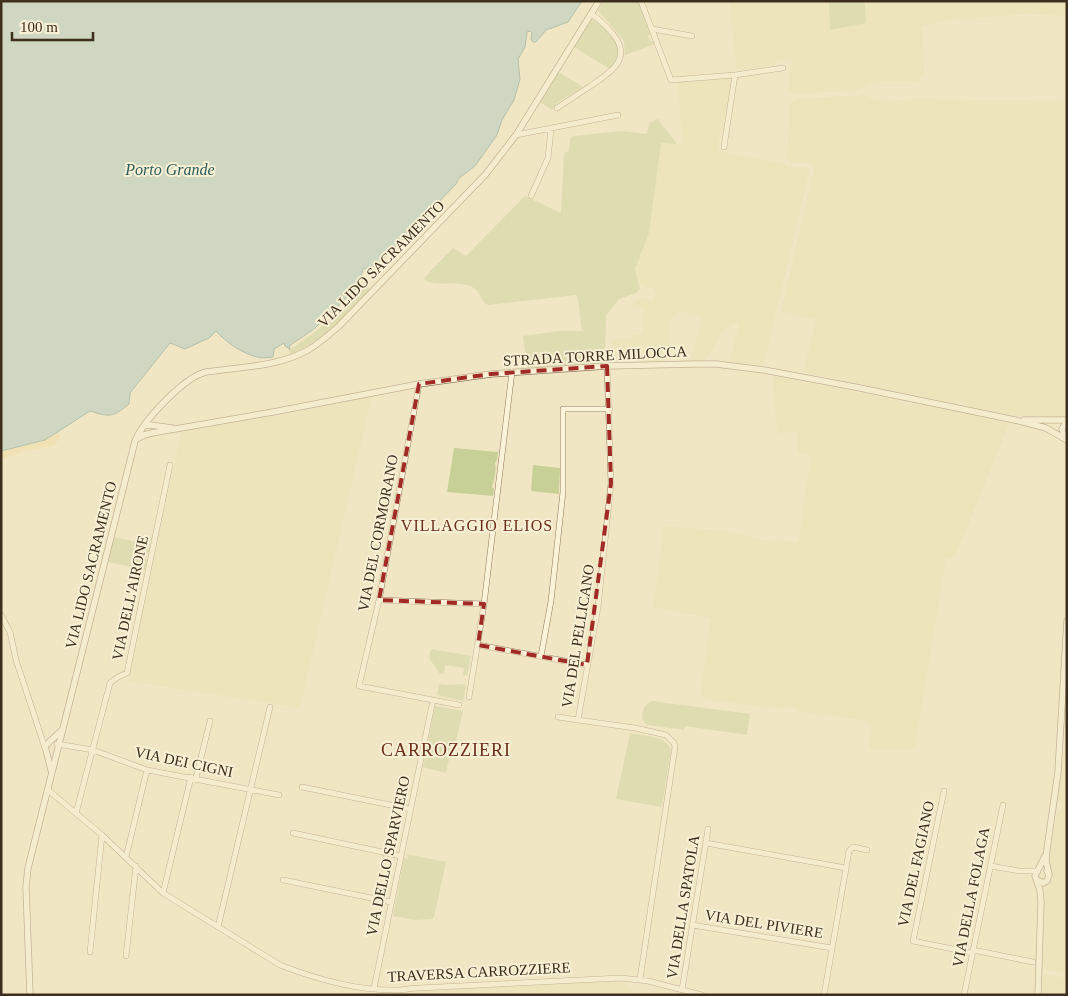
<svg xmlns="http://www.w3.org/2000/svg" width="1068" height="996" font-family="Georgia,serif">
<rect width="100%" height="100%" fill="#f1e6c4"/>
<path fill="#e8e2b1" d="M729 1H829L830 29 866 23 865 1H1067V16L1027 14 950 20 923 26 924 75 917 82 883 81 872 83 853 91 790 94 788 91 792 58 775 62V66L737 70Z
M729 78 732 80 725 132 720 134 718 149 727 153 783 163 789 167H807L810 169 765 360 762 366 729 362 739 324 736 323 722 331 713 349 704 361H691L702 317 680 311 674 316 670 322 671 329 665 357 662 361 616 362 612 357V340L632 337V335L643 334V309L630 305 640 299 652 300 656 295 654 289 651 287 645 288 640 284 635 269 649 233 661 143 677 144 682 142 678 81Z
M863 95 880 101 922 99 1067 101V415L1058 418 1009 415 966 406 963 402 959 401 955 404 803 372 816 320 781 311 814 169 810 163H792L787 158 790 104 795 99Z
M776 376 901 401 904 405 909 406 914 403 1010 422 955 557 952 559 946 558 915 749 871 750 869 745 872 728 867 721 798 711 795 708 791 707 783 709 705 700 701 692 710 618 653 607 663 534 662 526 726 531 764 540 798 543 811 456 798 453 797 432 777 433 773 379Z
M372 396 300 708 128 681 181 431 271 416 273 417Z
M1067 712V974L1046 970 1043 966 1046 891 1053 878 1050 859 1057 811 1061 809 1062 805 1057 798 1063 767Z
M1045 974 1067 978V995H1042L1043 976Z
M621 981 637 995H403L420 991Z"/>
<path fill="#c7d197" d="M604 1H639L651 33 648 36 650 41H654L655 44 625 55 624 41 598 10Z
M829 1H865L866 23 830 30Z
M591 19C598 21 602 25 607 31 619 45 623 53 610 69L574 47Z
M558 72 583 87 557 103 552 110 540 102Z
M658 119 677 144 661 143 649 233 635 269 640 289 636 293 619 299 606 316 605 363 527 368 523 336 559 331H582L578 300 576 295 488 305C479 300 482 291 470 286 455 280 437 288 423 279L453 248 466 256 525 196 561 213 564 153 569 151 570 138 573 136 622 131 647 134 649 123Z
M366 280 370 290C346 315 324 341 290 354L288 349C298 346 296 345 304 340 328 323 348 304 366 280Z
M454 448 498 452 497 460 495 463C497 472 494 479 492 487L494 488 493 496 447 492Z
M533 465 560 468 559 494 531 491Z
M114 537 150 545 149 553 145 554V558L147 560 145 570 108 562Z
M431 649 471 656 467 676 463 675 464 668 445 665 444 673 440 674 429 658Z
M439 684 449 685 464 684 466 685 463 701 437 695Z
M652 701 750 714 747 735 685 726 684 730 648 725C638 720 642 704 652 701Z
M435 706 463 711 454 750H451L446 773 423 767Z
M630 733C645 736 665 735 671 750L662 807 616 799Z
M407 854 446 862 434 917 432 919 416 920 393 916 404 858 408 859Z"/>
<path fill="#efdea0" d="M58 432 61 437 53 446 25 451 1 460V451L45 440Z"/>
<path fill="#a6c4bd" stroke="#6c948c" d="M1 1H582L568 22 546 30 536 42H533L531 40 532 33 530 31 527 32 525 47 518 59 520 79 514 100 502 120 497 135 475 166 459 178 456 184 433 208 432 207C430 209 430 212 429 214 426 222 416 230 409 233L376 266 363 269 358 287 314 329 289 346 290 349 285 346 284 343 274 349 273 357C268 357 262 359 257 357 241 353 226 342 216 331L209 338 185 349 170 343 130 393 129 404C112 418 110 417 90 411L45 440 1 451Z"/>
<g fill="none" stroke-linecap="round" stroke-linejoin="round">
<g stroke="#8e7859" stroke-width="6">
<path id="minor" d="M641 1 671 80 735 75 783 68
M652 29 692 36
M557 108C568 101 578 94 589 87 608 74 634 60 613 34 606 26 600 19 591 14
M516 135 618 115
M724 147 735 75
M531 196 548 158 551 129
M607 366 611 483 598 607 578 720 635 728 666 735 674 743 675 747 640 979
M419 384 379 600 359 686 459 705
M379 600 484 604
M1 615 10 632 16 660 45 748
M478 645 587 665
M541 656 551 601 563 492V409H610
M469 697 484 604 512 372
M558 717 578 720
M57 744 93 750 147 770 279 795
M196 778 210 721
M302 787 410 809
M48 790 102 835 163 893 280 965C316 979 358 991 397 990 404 990 412 988 419 988L621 978 648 981 702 995
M944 791 913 941 973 953
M76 813 110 683 118 677 127 673 170 465
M293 833 401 856
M706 843 846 868
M126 857 147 770
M991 866 1019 871H1037
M283 880 391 902
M163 893 191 777
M692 925 832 948
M218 927 270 707
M973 950 1033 962
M90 952 102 835
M126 956 136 866
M374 988 433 700
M682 990 708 829
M824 995 849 851 853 847 867 850
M964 995 1003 805"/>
</g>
<g stroke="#8e7859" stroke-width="7">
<path id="tertiary" d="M1024 420H1067
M144 426 150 425 172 428
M1065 438 1062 429 1067 421
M137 439 144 435 152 433 273 412 419 384 491 374 607 366 694 364H716L764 370 855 387 1015 420 1046 428 1067 440
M51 770 45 746 62 730
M1049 874 1046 861 1047 849 1058 772 1067 621
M1037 880 1043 883 1047 881 1049 875 1047 871
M30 995 26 887 28 868 135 441C144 420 184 377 206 372 239 367 278 367 308 350 320 343 329 335 339 326L485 175 516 135 599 1
M1038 995 1041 902 1040 890 1035 876 1045 856"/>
</g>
<use href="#minor" stroke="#fbf3d9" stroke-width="5"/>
<use href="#tertiary" stroke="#fbf3d9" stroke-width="5.5"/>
</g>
<path d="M0 0H1068V996H0ZM607 366 611 483 587 665 478 645 484 604 379 600 419 384 491 374Z" fill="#f1e6c4" fill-opacity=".55" fill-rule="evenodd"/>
<path fill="none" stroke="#a12a24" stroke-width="4" stroke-dasharray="10 6" stroke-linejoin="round" d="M607 366 611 483 587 665 478 645 484 604 379 600 419 384 491 374Z"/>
<g text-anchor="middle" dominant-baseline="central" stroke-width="4" stroke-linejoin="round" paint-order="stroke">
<g font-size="15" fill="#3d2e1e" stroke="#f8f0d5">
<text transform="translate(381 264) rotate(-45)">VIA LIDO SACRAMENTO</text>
<text transform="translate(595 356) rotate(-3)">STRADA TORRE MILOCCA</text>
<text transform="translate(378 533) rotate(-79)">VIA DEL CORMORANO</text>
<text transform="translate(91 565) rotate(-76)">VIA LIDO SACRAMENTO</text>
<text transform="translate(130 598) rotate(-78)">VIA DELL'AIRONE</text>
<text transform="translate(578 636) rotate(-81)">VIA DEL PELLICANO</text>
<text transform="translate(184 762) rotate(12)">VIA DEI CIGNI</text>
<text transform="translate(388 856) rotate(-78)">VIA DELLO SPARVIERO</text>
<text transform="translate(916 864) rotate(-78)">VIA DEL FAGIANO</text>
<text transform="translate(971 897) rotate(-79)">VIA DELLA FOLAGA</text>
<text transform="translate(683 907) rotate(-81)">VIA DELLA SPATOLA</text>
<text transform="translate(764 924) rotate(9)">VIA DEL PIVIERE</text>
<text transform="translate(479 972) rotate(-3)">TRAVERSA CARROZZIERE</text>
</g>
<g font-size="16" font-style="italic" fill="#2c5d5d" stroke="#f8f0d5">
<text x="170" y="169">Porto Grande</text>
</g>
<g font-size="16" letter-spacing="1" fill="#6c2f1a" stroke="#f8f0d5">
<text x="477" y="525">VILLAGGIO ELIOS</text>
</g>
<g font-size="18" letter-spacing="1" fill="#6c2f1a" stroke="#f8f0d5">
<text x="446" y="750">CARROZZIERI</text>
</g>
</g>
<rect width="1068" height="996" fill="none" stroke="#3d2e1e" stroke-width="5"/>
<path d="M12 32v8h81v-8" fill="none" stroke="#3d2e1e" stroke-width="2.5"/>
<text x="20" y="32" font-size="15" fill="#3d2e1e" stroke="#f8f0d5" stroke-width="4" paint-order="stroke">100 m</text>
</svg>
